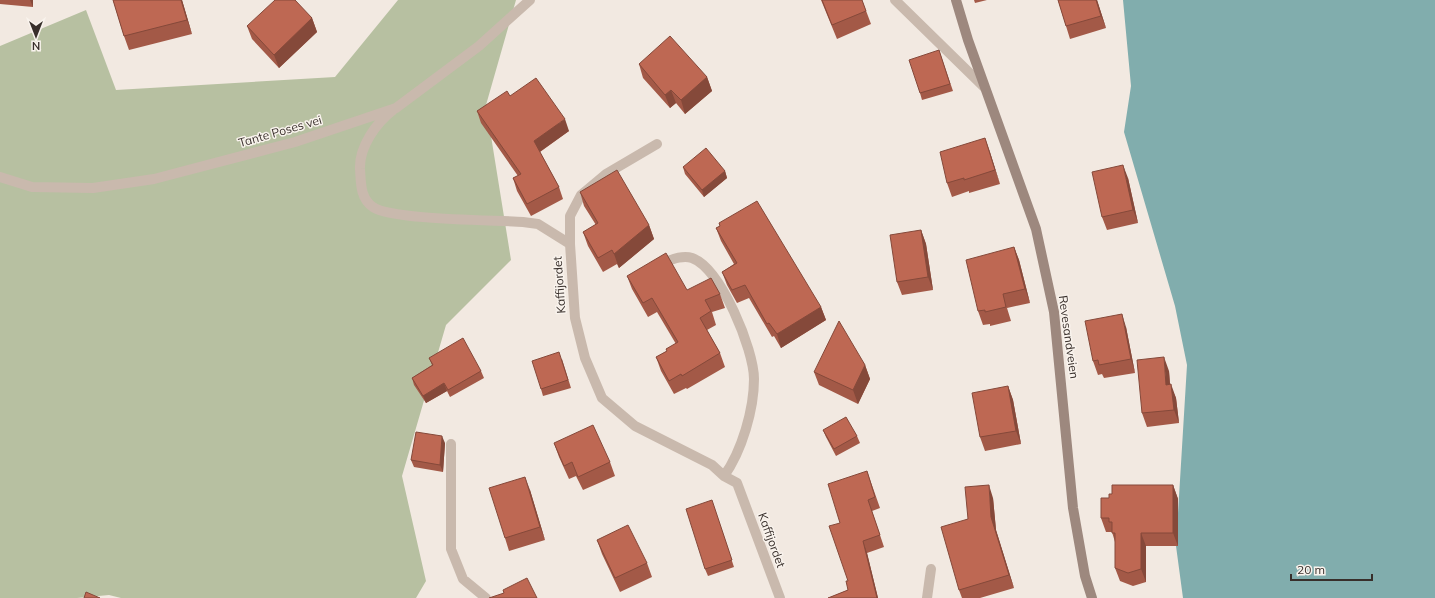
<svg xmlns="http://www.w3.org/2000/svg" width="1435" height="598" font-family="Mulish,sans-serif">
<rect width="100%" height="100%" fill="#f2e9e1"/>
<path fill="#b7c0a1" d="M398 0H516L486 105 511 260 446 325 402 476 426 581 416 598H121L109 595 77 598H0V46L86 10 116 90 335 77Z"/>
<path fill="#81adad" d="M1123 0H1435V598H1183L1176 546 1187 365 1175 306 1124 132 1131 86Z"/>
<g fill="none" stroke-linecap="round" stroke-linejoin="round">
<path stroke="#c9b9ad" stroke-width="10" d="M895 0 984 87
M927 598 931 569"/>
<path stroke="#c9b9ad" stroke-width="10" d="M393 110C376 123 359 147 360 169 361 183 360 198 373 207 390 220 496 220 523 222L538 224 570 244
M657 144 606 174 581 195 570 216V244L575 318 585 358 602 398 635 426 712 465 724 476 737 483 780 598
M0 177 32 187 93 188 154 179 295 142 396 108 479 46 530 0
M657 265C667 262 681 254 692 258 721 268 754 350 754 379 754 409 742 451 724 476
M451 444V549L463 579 486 598"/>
<path stroke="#9d887e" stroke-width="10" d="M956 0 968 40 1036 229 1054 312 1073 508 1085 576 1092 598"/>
</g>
<path fill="#a35947" d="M0 0H33V7L0 4Z
M113 0H182L192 34 129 50 124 36Z
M821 0H862L871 24 837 39Z
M974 0H987L975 3Z
M1058 0H1097L1106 28 1070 39Z
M312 18 317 32 279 68 252 39 247 26Z
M939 50 953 91 922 100 920 93Z
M639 64 707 77 712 91 685 114 676 103 670 108 643 78Z
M510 96 569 131 540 152 559 187 563 199 531 216 517 191 513 178 518 176 481 123 477 111Z
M985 138 1000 184 969 193V191L952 197 947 183Z
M683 167 725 171 727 178 704 197 685 174Z
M1128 178 1138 223 1107 230 1102 217Z
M580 192 649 225 654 239 619 268 617 264 603 272 588 246 583 232 596 225 584 206Z
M719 223 821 307 826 320 781 348 774 336 772 337 749 298 737 303 727 285 722 272 734 264 721 241 716 228 720 226Z
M921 230 926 244 933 290 902 295 897 282Z
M1014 247 1019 260 1030 303 1007 308 1011 321 990 326V324L983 325 978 311Z
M627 276 687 290 720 294 725 308 712 312 716 325 707 330 720 353 725 367 687 389 686 388 674 394 661 371 656 357 667 351 666 349 676 344 657 312 648 317 632 289Z
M1126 327 1135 373 1104 378 1102 374 1098 375 1093 361Z
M429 358 481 371 484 378 450 397 447 391 426 403 414 385 412 378 432 365Z
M562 359 571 388 543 396 541 389Z
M865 365 870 379 858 404 819 385 814 372Z
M1169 371 1170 385 1176 398 1179 423 1147 427 1142 413Z
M1008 386 1013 400 1021 444 985 451 980 437Z
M823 430 857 436 860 443 836 456 826 437Z
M445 443 443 472 414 467 411 460Z
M554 443 610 462 615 476 583 490 576 476 569 479 559 457Z
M867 471 880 508 872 511 884 547 867 553 878 598H828L848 590V581Z
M1173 485 1178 499V546H1146V582L1133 586 1120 581 1115 568V542L1112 532H1106L1101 518 1112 494Z
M530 490 545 540 509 551 505 538Z
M993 498 996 530 1014 588 980 598H962L959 590 968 519Z
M714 507 734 567 708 576 705 569Z
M597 540 647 563 652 577 620 592 602 554Z"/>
<path fill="#85493a" d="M30 0H33V7Z
M181 0H182L192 34 187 20Z
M1096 0H1097L1106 28 1101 16Z
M312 18 317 32 279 68 274 55Z
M707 77 712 91 685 114 681 100Z
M671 90 676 103 670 108 665 95Z
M565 119 569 131 538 153 534 141Z
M985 138 990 152 1000 184 995 170Z
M1123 165 1128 178 1138 223 1133 210Z
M725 171 727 178 704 197 702 190Z
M649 225 654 239 619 268 614 254Z
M921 230 926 244 933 290 928 277Z
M1014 247 1019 260 1030 303 1025 289Z
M821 307 826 320 781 348 777 334Z
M1122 314 1126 327 1135 373 1131 359Z
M1164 357 1169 371 1171 398 1166 385Z
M865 365 870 379 858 404 853 390Z
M444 383 447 391 426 403 423 396Z
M1171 384 1176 398 1179 423 1174 410Z
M1008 386 1013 400 1021 444 1016 431Z
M442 436 445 443 443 472 440 465Z
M525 477 530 490 545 540 540 527Z
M989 485 993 498 996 530 1014 588 1009 575 991 517Z
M1173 485 1178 499V546L1173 533Z
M1141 533 1146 546V582L1141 569Z
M863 541 867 553 878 598H877Z"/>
<path fill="#be6853" stroke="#85493a" d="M113 0H181L187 20 124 36Z
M275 0H295L312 18 274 55 247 26Z
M822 0H862L866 11 832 25Z
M1058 0H1096L1101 16 1066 26Z
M670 36 707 77 681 100 671 90 665 95 639 64Z
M939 50 950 84 920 93 909 60Z
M536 78 565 119 534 141 559 187 527 204 513 178 521 174 477 111 507 91 510 96Z
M985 138 995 170 964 180V178L947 183 940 152Z
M706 148 725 171 702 190 683 167Z
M1123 165 1133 210 1102 217 1092 172Z
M617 170 649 225 614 254 612 250 598 258 583 232 598 223 580 192Z
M757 201 821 307 777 334 769 323 767 324 745 285 732 290 722 272 737 263 716 228 720 226 719 223Z
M921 230 928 277 897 282 890 235Z
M1014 247 1025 289 1003 294 1006 307 985 312V310L978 311 966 260Z
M666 253 687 290 711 278 720 294 705 300 711 311 700 318 720 353 682 376 681 374 669 381 656 357 667 351 666 349 678 342 652 298 643 303 627 276Z
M1122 314 1131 359 1099 365 1098 360 1093 361 1085 321Z
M839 321 865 365 853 390 814 372Z
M463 338 481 371 448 390 444 383 423 396 412 378 433 365 429 358Z
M559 352 568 380 541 389 532 361Z
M1164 357 1166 385 1171 384 1174 410 1142 413 1137 360Z
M1008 386 1016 431 980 437 972 393Z
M846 417 857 436 834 449 823 430Z
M593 425 610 462 578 477 572 462 564 466 554 443Z
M416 432 442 436 440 465 411 460Z
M867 471 875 497 868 500 880 535 863 541 877 598H828L848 590 846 581H848L829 526 840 523 828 484Z
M525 477 540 527 505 538 489 488Z
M989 485 991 517 1009 575 959 590 941 527 968 519 965 487Z
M1112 485H1173V533H1141V569L1128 573 1115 568V533H1112V522H1109V518H1101V498H1109V494H1112Z
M712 500 732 560 705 569 686 509Z
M628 525 647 563 615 578 597 540Z
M527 578 537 598H489L504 593 503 590Z
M86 592 100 598H84Z"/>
<g text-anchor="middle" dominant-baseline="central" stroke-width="3" stroke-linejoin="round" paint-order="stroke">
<g font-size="12" fill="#382f2b" stroke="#f9f3ed">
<text transform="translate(280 131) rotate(-16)">Tante Poses vei</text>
<text transform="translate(559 285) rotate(-94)">Kaffijordet</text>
<text transform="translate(1069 337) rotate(82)">Revesandveien</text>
<text transform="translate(772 540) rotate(70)">Kaffijordet</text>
</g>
</g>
<g transform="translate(36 36) rotate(180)" stroke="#f9f3ed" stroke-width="3" paint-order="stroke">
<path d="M0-3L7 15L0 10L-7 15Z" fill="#382f2b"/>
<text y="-6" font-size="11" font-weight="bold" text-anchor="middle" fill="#382f2b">N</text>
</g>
<path d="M1291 574v6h81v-6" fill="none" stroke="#382f2b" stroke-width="2"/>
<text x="1297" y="574" font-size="12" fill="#382f2b" stroke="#f9f3ed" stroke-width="3" paint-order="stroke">20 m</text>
</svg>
